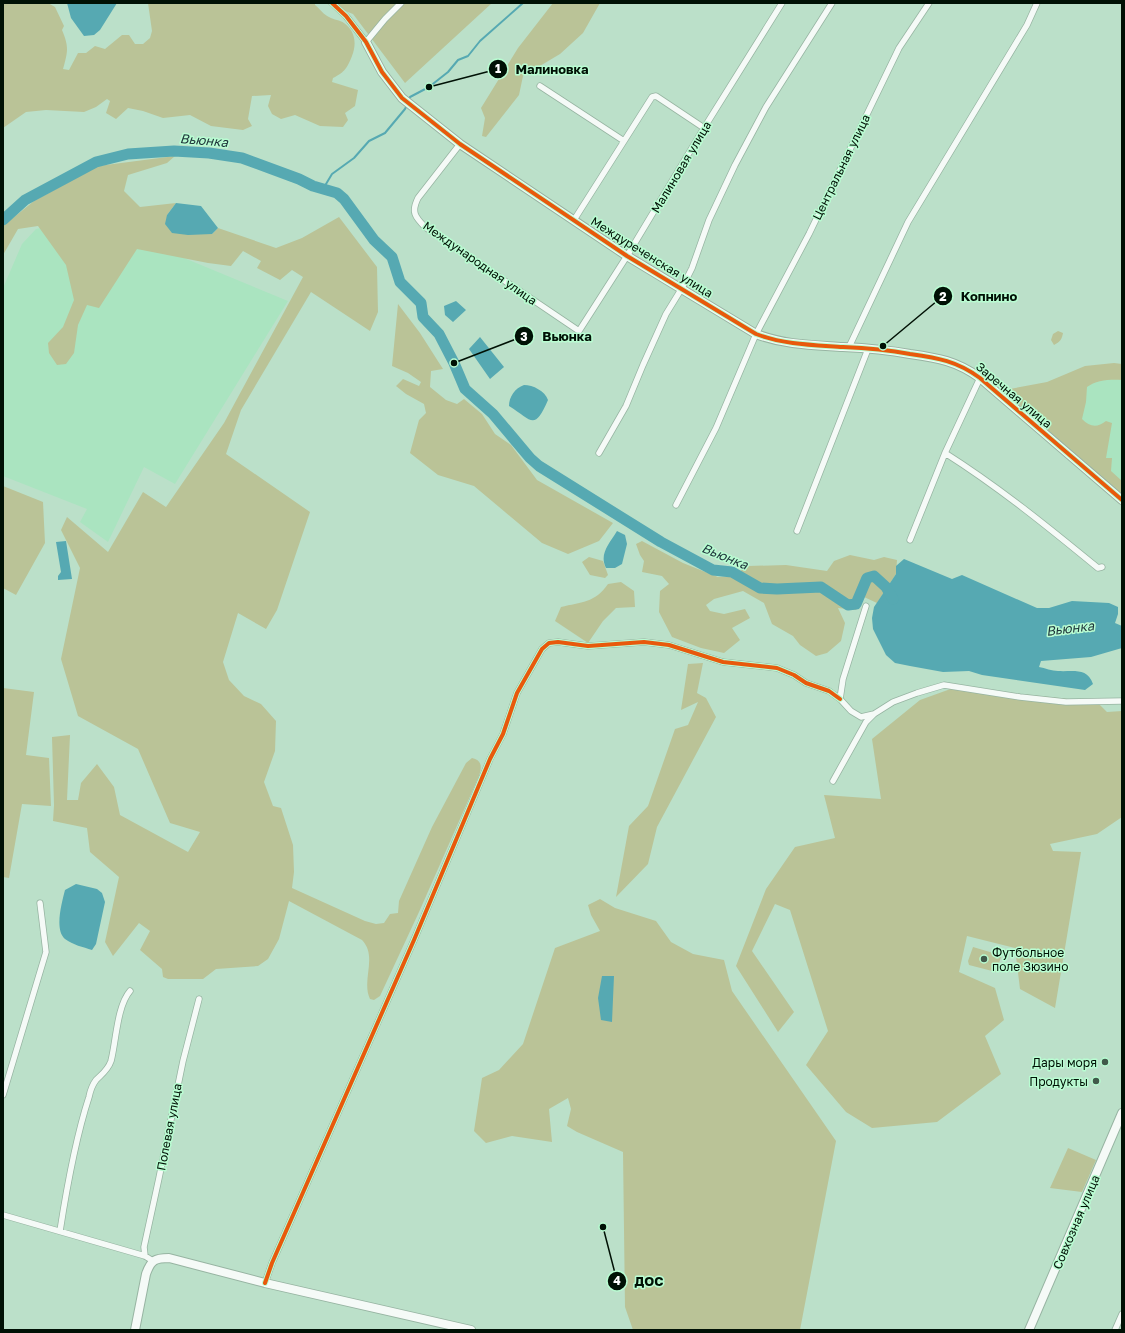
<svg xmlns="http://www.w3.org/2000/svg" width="1125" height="1333" font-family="'Golos Text',sans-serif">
<rect width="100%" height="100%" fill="#bbe0c9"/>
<path fill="#aae4c0" d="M75 220 114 229 288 301 175 484 144 467 108 542 80 522 87 509 3 476V288L22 244 36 229Z
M1079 369 1122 371V491L1060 440Z"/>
<path fill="#bac397" d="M3 3H48L55 7 64 26 62 30C69 47 68 51 63 69L69 70 78 53H86L95 46 105 49 122 35H129L135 44H143L150 38 152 31 148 3H315V5C320 9 324 15 329 17 334 20 340 20 344 23 355 31 357 43 352 56 347 68 345 72 333 78L332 82 358 90 355 106 345 113 348 120 343 127 320 126 295 115 281 119 272 114 268 106 271 95 252 96 248 119 252 126 243 130 211 126 190 115 163 118 143 111 128 108 116 119 106 113 110 101 107 99 96 107 84 112 46 110 26 112 3 128Z
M325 3H492L405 83 353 14Z
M553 3H600L583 33 560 54 523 76 519 95 486 137 482 136 485 118 481 108 518 48Z
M175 156 167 163 128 175 124 191 140 207 176 203 167 215 212 234 218 228 276 248 302 238 339 217 377 267 378 312 370 331 311 292 241 410 226 454 310 512 277 610 266 629 238 613 223 662 229 680 244 696 261 704 276 721 275 751 264 782 273 806 281 808 293 845 294 872 292 888 365 921 376 924 384 923 390 914 398 913 399 901 432 827 466 763 472 758C482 760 482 767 479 776L419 912 380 996 374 1000 370 999C361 980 378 957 362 940L289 901 279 939 268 959 258 966 216 969 203 979H168L163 977 162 969 140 950 150 931 139 923 113 956 105 942 119 877 90 852 87 828 53 821 54 805 52 737 70 735 67 800H78L81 783 97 764 114 787 120 815 188 852 200 832 170 823 138 749 78 716 61 659 80 568 61 530 67 517 108 552 143 492 166 507 224 423 303 277 292 270 280 280 257 268 261 261 243 251 231 266 208 263 137 249 99 308 87 305 78 325 74 353 66 364 57 365 49 353 48 343 63 327 74 300 66 265 38 226 18 229 3 255V258V226L34 201 98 166Z
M398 304 420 333 443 369 431 371 430 387 446 400 457 404 464 399 482 414 495 434 511 445 537 480 613 523 599 541 568 554 542 543 474 486 438 475 410 453 419 420 426 413 424 404 406 394 396 386 403 379 419 386 421 382 408 373 392 366Z
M1058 331 1063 333C1062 339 1060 342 1054 345L1051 340 1053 334Z
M1114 363 1122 364V380C1111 379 1096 380 1087 387L1086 402 1082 419C1090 427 1097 428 1106 421L1112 423 1106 458H1112L1111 471 1122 481V496L1005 392 1010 389 1047 382 1085 366Z
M3 486 43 502 45 543 16 595 3 588Z
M642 541 683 563 718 577 732 576 748 566 786 565 827 571 834 561 850 555 874 560 884 557 897 560 896 574 877 603 864 597 856 610 838 608 845 623 841 641 827 653 816 656 800 645 793 636 772 624 764 603 743 591 714 599 706 605 710 611 724 614 745 609 750 618 732 628 740 640 724 653 701 648 672 637 659 612 660 591 669 584 662 576 642 572 644 561 640 555 636 544Z
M589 557 603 561 608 575 605 578 590 575 582 562Z
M621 582 634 591 635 607 616 608 603 621 588 643 555 621 561 607C581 602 595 603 608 584Z
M703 663 697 693 706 698 716 717 657 827 648 864 616 897 629 826 648 806 675 729 688 725 698 702 681 710 688 664Z
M956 687 1097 702 1107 712 1122 711V817L1097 834 1050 844 1053 851 1081 852 1055 1008 1020 989 1015 948 967 936 959 972 995 988 1004 1020 985 1036 1001 1074 937 1122 872 1128 846 1112 806 1065 828 1031 790 910 775 904 752 951 794 1012 778 1032 736 966 766 889 795 847 835 838 824 795 881 799 872 739 920 700Z
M3 688 34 692 26 755 49 758 51 806 22 804 9 878 3 877Z
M600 899 615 908 656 921 671 942 693 954 724 960 732 991 836 1141 800 1330H633L625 1307 623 1152 577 1132 567 1126 571 1109 568 1098 549 1109 552 1142 512 1136 486 1143 474 1131 482 1078 499 1070 523 1044 555 948 600 931 591 915 588 905Z
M973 947 1000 955 1001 957 996 972 969 965 968 961Z
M1068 1148 1096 1160 1082 1192 1050 1188Z"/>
<path fill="#56a9b2" d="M67 3H117L100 30 94 35 84 36 71 18Z
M176 203 201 206 218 228 212 234 188 235 172 233 165 224 167 215Z
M456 301 466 310 453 322 445 315 444 306Z
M480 337 504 367 490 379 469 349Z
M524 385C533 385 545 391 548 400 534 432 532 420 509 406 509 397 515 388 524 385Z
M617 531 625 535 627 544 622 564 615 568H606C599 554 609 544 617 531Z
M66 541 72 579 58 580V576L61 572 56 542Z
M904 559 952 579 962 575 1037 608H1049L1072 601 1109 603 1118 607V614L1115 623 1122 626V648L1091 657 1041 661 1039 667C1045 668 1052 671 1058 671 1073 672 1087 667 1093 684L1085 690 982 675 969 671 943 672 910 666 895 663 886 655 873 629 872 618 874 607 896 574V566Z
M76 884 97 889 102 893 105 902 96 944 92 950C83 947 73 945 65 939 54 930 62 902 65 890Z
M602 976H614L612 1022 601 1020 598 998Z"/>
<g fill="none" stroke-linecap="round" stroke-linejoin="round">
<path stroke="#56a9b2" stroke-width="2" d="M408 101 410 97 429 87 448 72 458 60 468 56 480 41 523 3
M323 189 332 174 354 158 369 141 385 133 405 109 407 105"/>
<path stroke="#56a9b2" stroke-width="11" d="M3 220 25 200 96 162 128 154 174 151 209 153 242 158 299 179 313 186 337 193 344 199 374 240 392 257 400 282 421 303 423 317 439 334 454 363 465 389 493 414 530 458 539 466 661 542 713 570 732 572 760 588 777 589 821 587 848 605 856 604 867 578 874 576 886 587 893 599"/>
<g stroke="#97b4a2" stroke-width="7">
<path id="street" d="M332 3 346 16 366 42 385 19 401 3
M540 86 624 141
M460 144 418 198C411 212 415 217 425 227L579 331 627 256 704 128 782 3
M574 220 652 97 656 96 704 128
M849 347 908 222 1027 25 1037 3
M599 453 626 406 643 365 666 314 682 288 692 268 709 220 735 165 766 107 832 3
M945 453C1000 488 1048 527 1098 568L1102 567
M676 505 716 428 756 334 809 234 899 48 929 3
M797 531 868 349
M910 540 945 453 980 378
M866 606 843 679 840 699 851 711 861 717 874 714
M833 781 866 722 874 714 893 702 917 693 944 685 1020 697 1066 702 1122 701
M3 1095 46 952 40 903
M3 1215 145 1256 153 1261
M60 1231C67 1186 75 1140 89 1097 90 1092 93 1084 96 1080 102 1074 108 1070 111 1061 116 1042 117 1006 130 991
M145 1256 144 1247 159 1178 183 1061 199 999
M265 1283 272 1263 414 940 490 759 503 734 517 693 542 649 549 643 558 642 588 646 644 642 669 645 723 662 777 668 794 675 806 683 829 691 840 699
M1115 1330 1122 1314"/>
</g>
<g stroke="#97b4a2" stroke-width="10">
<path id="secondary" d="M366 42 382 72 402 98 460 144 627 256 756 334C785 345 813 345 843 347 865 348 888 350 910 354 938 358 957 361 980 378L1122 500
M135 1330 146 1274C151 1260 155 1258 169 1258L265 1283 471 1330
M1029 1330 1122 1113"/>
</g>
<use href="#street" stroke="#f5faf7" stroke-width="5.5"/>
<use href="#secondary" stroke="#f5faf7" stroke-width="8"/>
<g stroke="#b9fdd2" stroke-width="6">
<path id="cycleway" d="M332 3 346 16 366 42 382 72 402 98 460 144 627 256 756 334C785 345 813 345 843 347 865 348 888 350 910 354 938 358 957 361 980 378L1122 500
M265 1283 272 1263 414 940 490 759 503 734 517 693 542 649 549 643 558 642 588 646 644 642 669 645 723 662 777 668 794 675 806 683 829 691 840 699"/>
</g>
<use href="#cycleway" stroke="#e8590c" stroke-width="4"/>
</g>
<g fill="#41594a" stroke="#b9fdd2" stroke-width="1.5">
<circle cx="984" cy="959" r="4"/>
<circle cx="1105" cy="1062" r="4"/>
<circle cx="1096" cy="1081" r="4"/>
</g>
<g text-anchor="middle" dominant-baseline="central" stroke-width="3" stroke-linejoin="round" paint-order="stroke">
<g font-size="12" fill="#001105" stroke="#b9fdd2">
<text transform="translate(681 167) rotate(-59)">Малиновая улица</text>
<text transform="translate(841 167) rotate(-64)">Центральная улица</text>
<text transform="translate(652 257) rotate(32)">Междуреченская улица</text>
<text transform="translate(480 263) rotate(35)">Международная улица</text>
<text transform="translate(1014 395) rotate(40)">Заречная улица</text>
<text transform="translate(169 1127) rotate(-79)">Полевая улица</text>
<text transform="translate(1076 1222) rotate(-67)">Совхозная улица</text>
</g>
<g font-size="12" fill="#001105" stroke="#b9fdd2" text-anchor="end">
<text x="992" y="952" text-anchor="start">Футбольное<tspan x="992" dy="14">поле Зюзино</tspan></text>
<text x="1097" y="1062">Дары моря</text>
<text x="1088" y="1081">Продукты</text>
</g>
<g font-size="13" font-style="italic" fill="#1d3339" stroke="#b9fdd2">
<text transform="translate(204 140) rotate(5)">Вьюнка</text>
<text transform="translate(725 556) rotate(22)">Вьюнка</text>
<text transform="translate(1070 628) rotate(-7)">Вьюнка</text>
</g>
</g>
<path fill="none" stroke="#001105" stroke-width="1.5" d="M429 87L498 69M883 346L943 296M454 363L524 336M603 1227L617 1281"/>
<g fill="#001105" stroke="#b9fdd2" stroke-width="1.5">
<circle cx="429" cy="87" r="4"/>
<circle cx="883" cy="346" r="4"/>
<circle cx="454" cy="363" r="4"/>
<circle cx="603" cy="1227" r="4"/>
<circle cx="498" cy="69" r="10"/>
<circle cx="943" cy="296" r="10"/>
<circle cx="524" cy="336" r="10"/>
<circle cx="617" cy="1281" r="10"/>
</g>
<g font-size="12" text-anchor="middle" font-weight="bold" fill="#fff">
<text x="498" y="73">1</text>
<text x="943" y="301">2</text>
<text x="524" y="341">3</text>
<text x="617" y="1285">4</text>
</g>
<g font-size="13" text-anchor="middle" font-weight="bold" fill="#001105" stroke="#b9fdd2" stroke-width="3" stroke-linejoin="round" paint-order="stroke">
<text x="552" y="74">Малиновка</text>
<text x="989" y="301">Копнино</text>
<text x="567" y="341">Вьюнка</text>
<text x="649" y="1286">ДОС</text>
</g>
<rect width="1125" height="1333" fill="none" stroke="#001105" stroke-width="8"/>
</svg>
